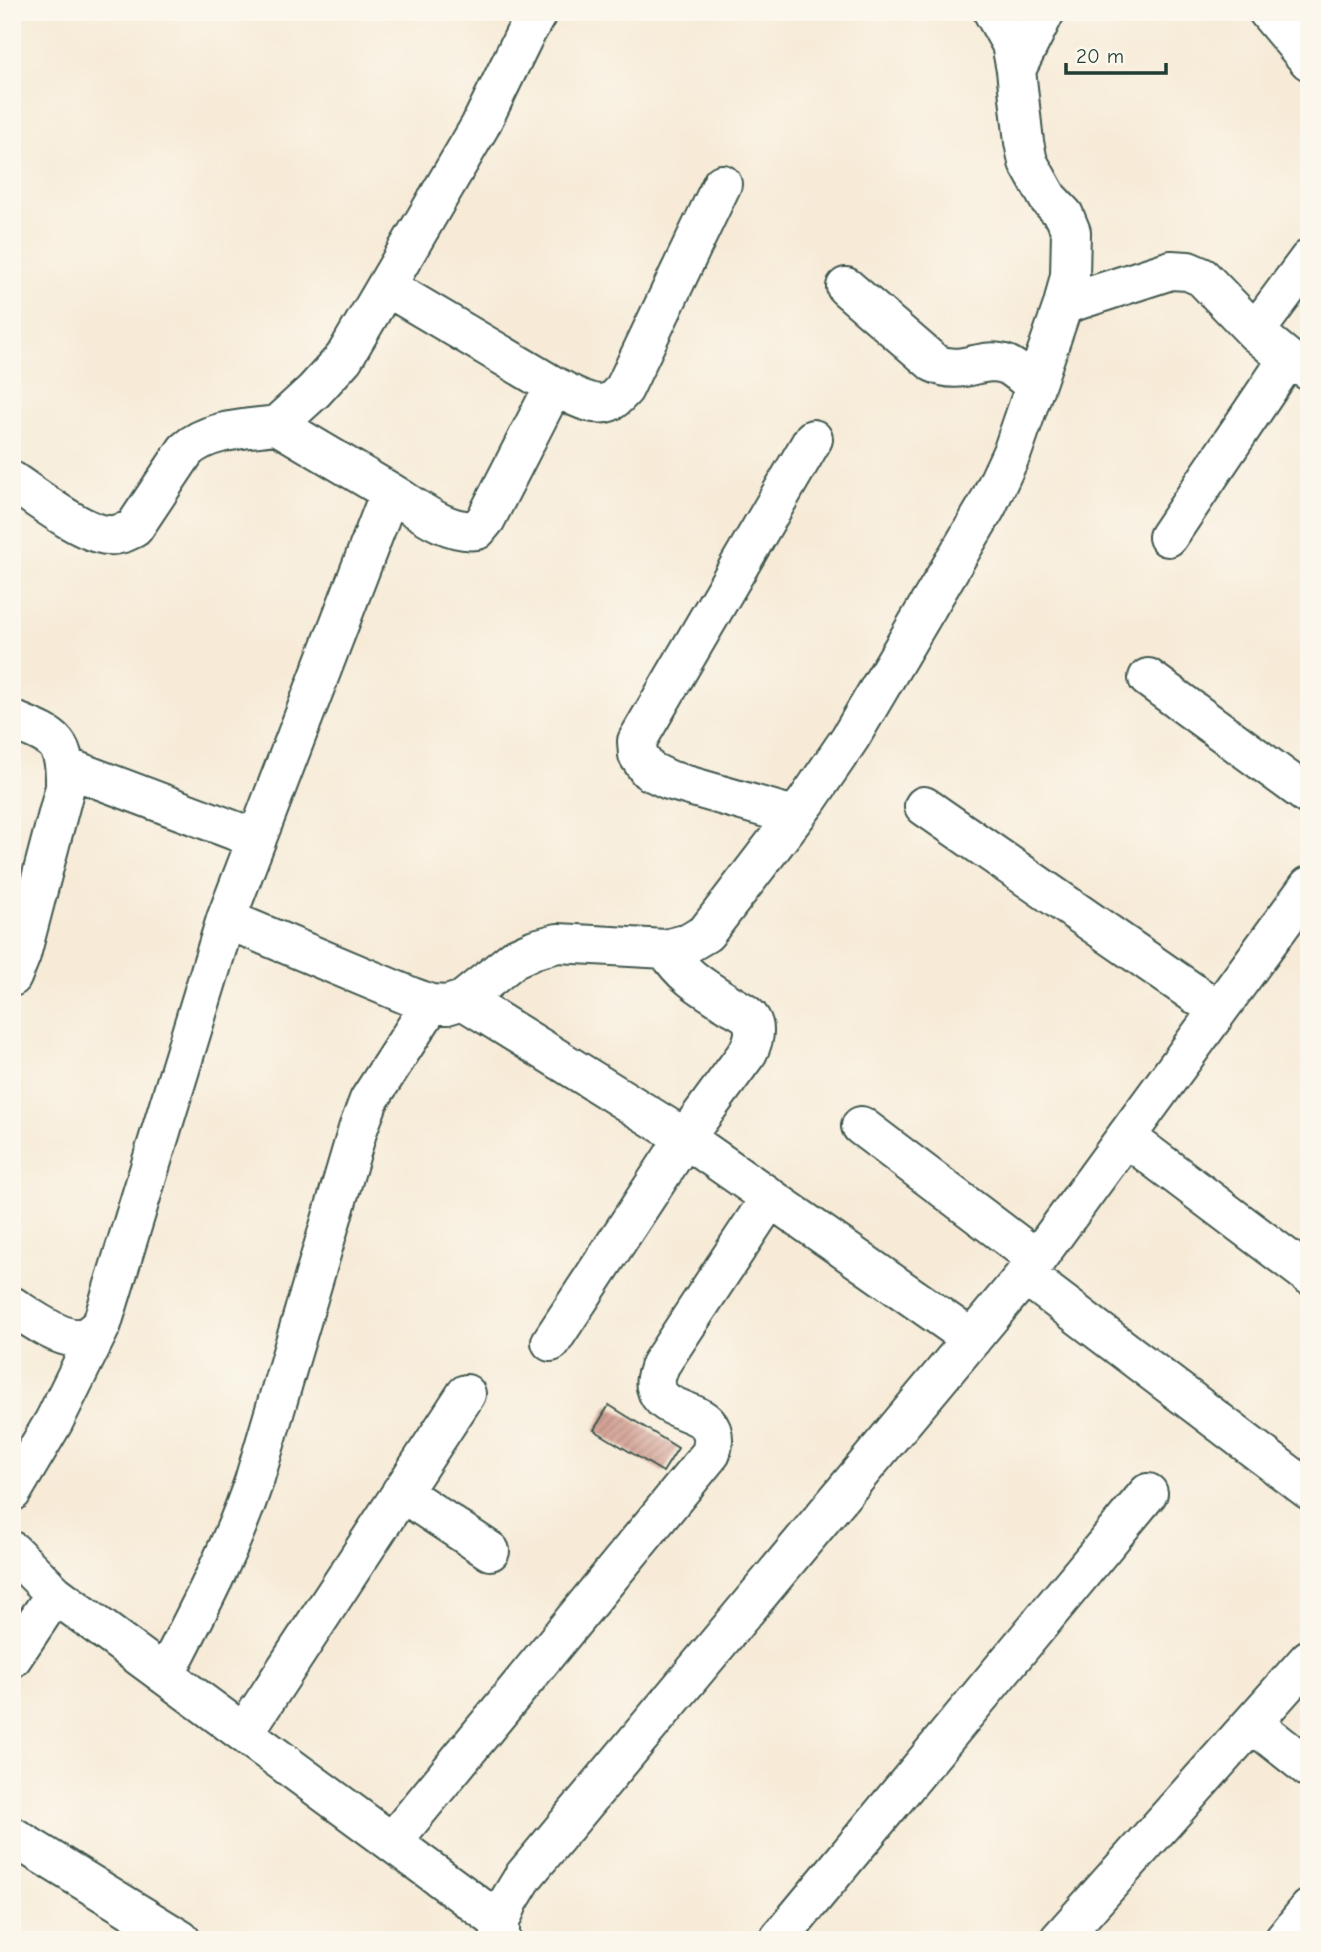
<svg xmlns="http://www.w3.org/2000/svg" width="1321" height="1952" font-family="'Comic Neue',sans-serif">
<defs>
<pattern id="building-hatch" width="6" height="6" patternUnits="userSpaceOnUse" patternTransform="scale(1.75)"><rect width="6" height="6" fill="#d3a093"/><path d="M-1 1l2-2M0 6l6-6M5 7l2-2" fill="none" stroke="#ab8479"/></pattern>
</defs>
<rect width="100%" height="100%" fill="#fbf7ec"/>
<filter id="ink" filterUnits="userSpaceOnUse"><feTurbulence type="fractalNoise" baseFrequency=".0143" numOctaves="2"/><feDisplacementMap in="SourceGraphic" scale="14" xChannelSelector="R" yChannelSelector="G"/><feConvolveMatrix kernelMatrix="1 2 1 2 8 2 1 2 1" color-interpolation-filters="sRGB"/></filter>
<filter id="wash" filterUnits="userSpaceOnUse"><feTurbulence type="fractalNoise" baseFrequency=".00686" numOctaves="4" result="noise"/><feDisplacementMap in="SourceGraphic" scale="28" xChannelSelector="R" yChannelSelector="G"/><feGaussianBlur stdDeviation="1.57" result="paint"/><feColorMatrix in="noise" values="0 0 0 0 0 0 0 0 0 0 0 0 0 0 0 0 0 1.4 0 .05"/><feComposite in="paint" operator="in"/></filter>
<g filter="url(#wash)">
<rect width="100%" height="100%" fill="#f7ebd8"/>
<g id="blocks">
<path fill="url(#building-hatch)" d="M609 1405 678 1448 663 1472 594 1430Z"/>
</g>
</g>
<g filter="url(#ink)">
<use href="#blocks" fill-opacity="0" stroke="#3f574d" stroke-width="2"/>
<g fill="none" stroke-linecap="round" stroke-linejoin="round">
<g stroke="#3f574d" stroke-width="42">
<path id="minor" d="M1268 12 1309 61
M1016 70 1045 12
M387 287 554 386C569 393 594 410 611 401 615 399 620 393 624 389L722 184
M846 287 934 363C963 377 981 355 1007 365 1016 369 1026 379 1035 385
M1063 305 1171 270 1188 271 1202 277 1255 332 1288 359 1309 371
M1255 332 1309 259
M12 481C36 497 81 533 108 535 118 536 126 532 134 528L186 450C209 429 247 429 277 425
M390 492C415 507 446 534 477 530L486 519 554 386
M1168 537 1288 359
M1148 678 1309 796
M12 720C53 737 66 738 65 787L21 955 12 977
M66 767 257 839
M924 806 1218 1010
M794 816 669 780 648 770 638 755 637 741 813 439
M226 919 412 997 431 1004 447 1005 463 1000 515 958 535 949 558 943 666 949 689 943 706 933 807 801 850 738 987 506 1013 450 1063 305 1070 275 1071 232 1064 215 1048 198 1028 162 1024 142 1016 70 1011 44 993 12
M463 1000 685 1138 972 1339
M861 1126 1037 1259
M1126 1137 1309 1275
M1025 1275 1309 1490
M12 1306C30 1317 68 1347 89 1335 93 1333 98 1327 102 1324L226 919 390 492 277 425 314 391 344 358 480 126 524 36 538 12
M551 1342 685 1138 748 1052C753 1042 758 1028 749 1017 745 1012 736 1008 731 1005 704 988 683 977 666 949
M12 1492 54 1421 102 1324
M401 1492 490 1551
M12 1551 55 1594 500 1922
M12 1658 55 1594
M165 1675C198 1611 231 1549 254 1481L358 1129 369 1100 431 1004
M1252 1723 1309 1768
M244 1733 466 1394
M12 1836 181 1940
M392 1842 711 1453C725 1403 663 1420 656 1387 654 1380 658 1372 660 1365L770 1198
M500 1940V1922L510 1899 524 1876 1025 1275 1309 886
M778 1940 1148 1493
M1059 1940 1309 1659
M1284 1940 1309 1909"/>
</g>
<use href="#minor" stroke="#fff" stroke-width="38"/>
</g>
</g>
<rect width="1321" height="1952" fill="none" stroke="#fbf7ec" stroke-width="42"/>
<path d="M1066 63v10h100v-10" fill="none" stroke="#1f3d34" stroke-width="3.5"/>
<text x="1076" y="63" font-size="21" fill="#1f3d34" stroke="#fbf7ec" stroke-width="5" paint-order="stroke">20 m</text>
</svg>
